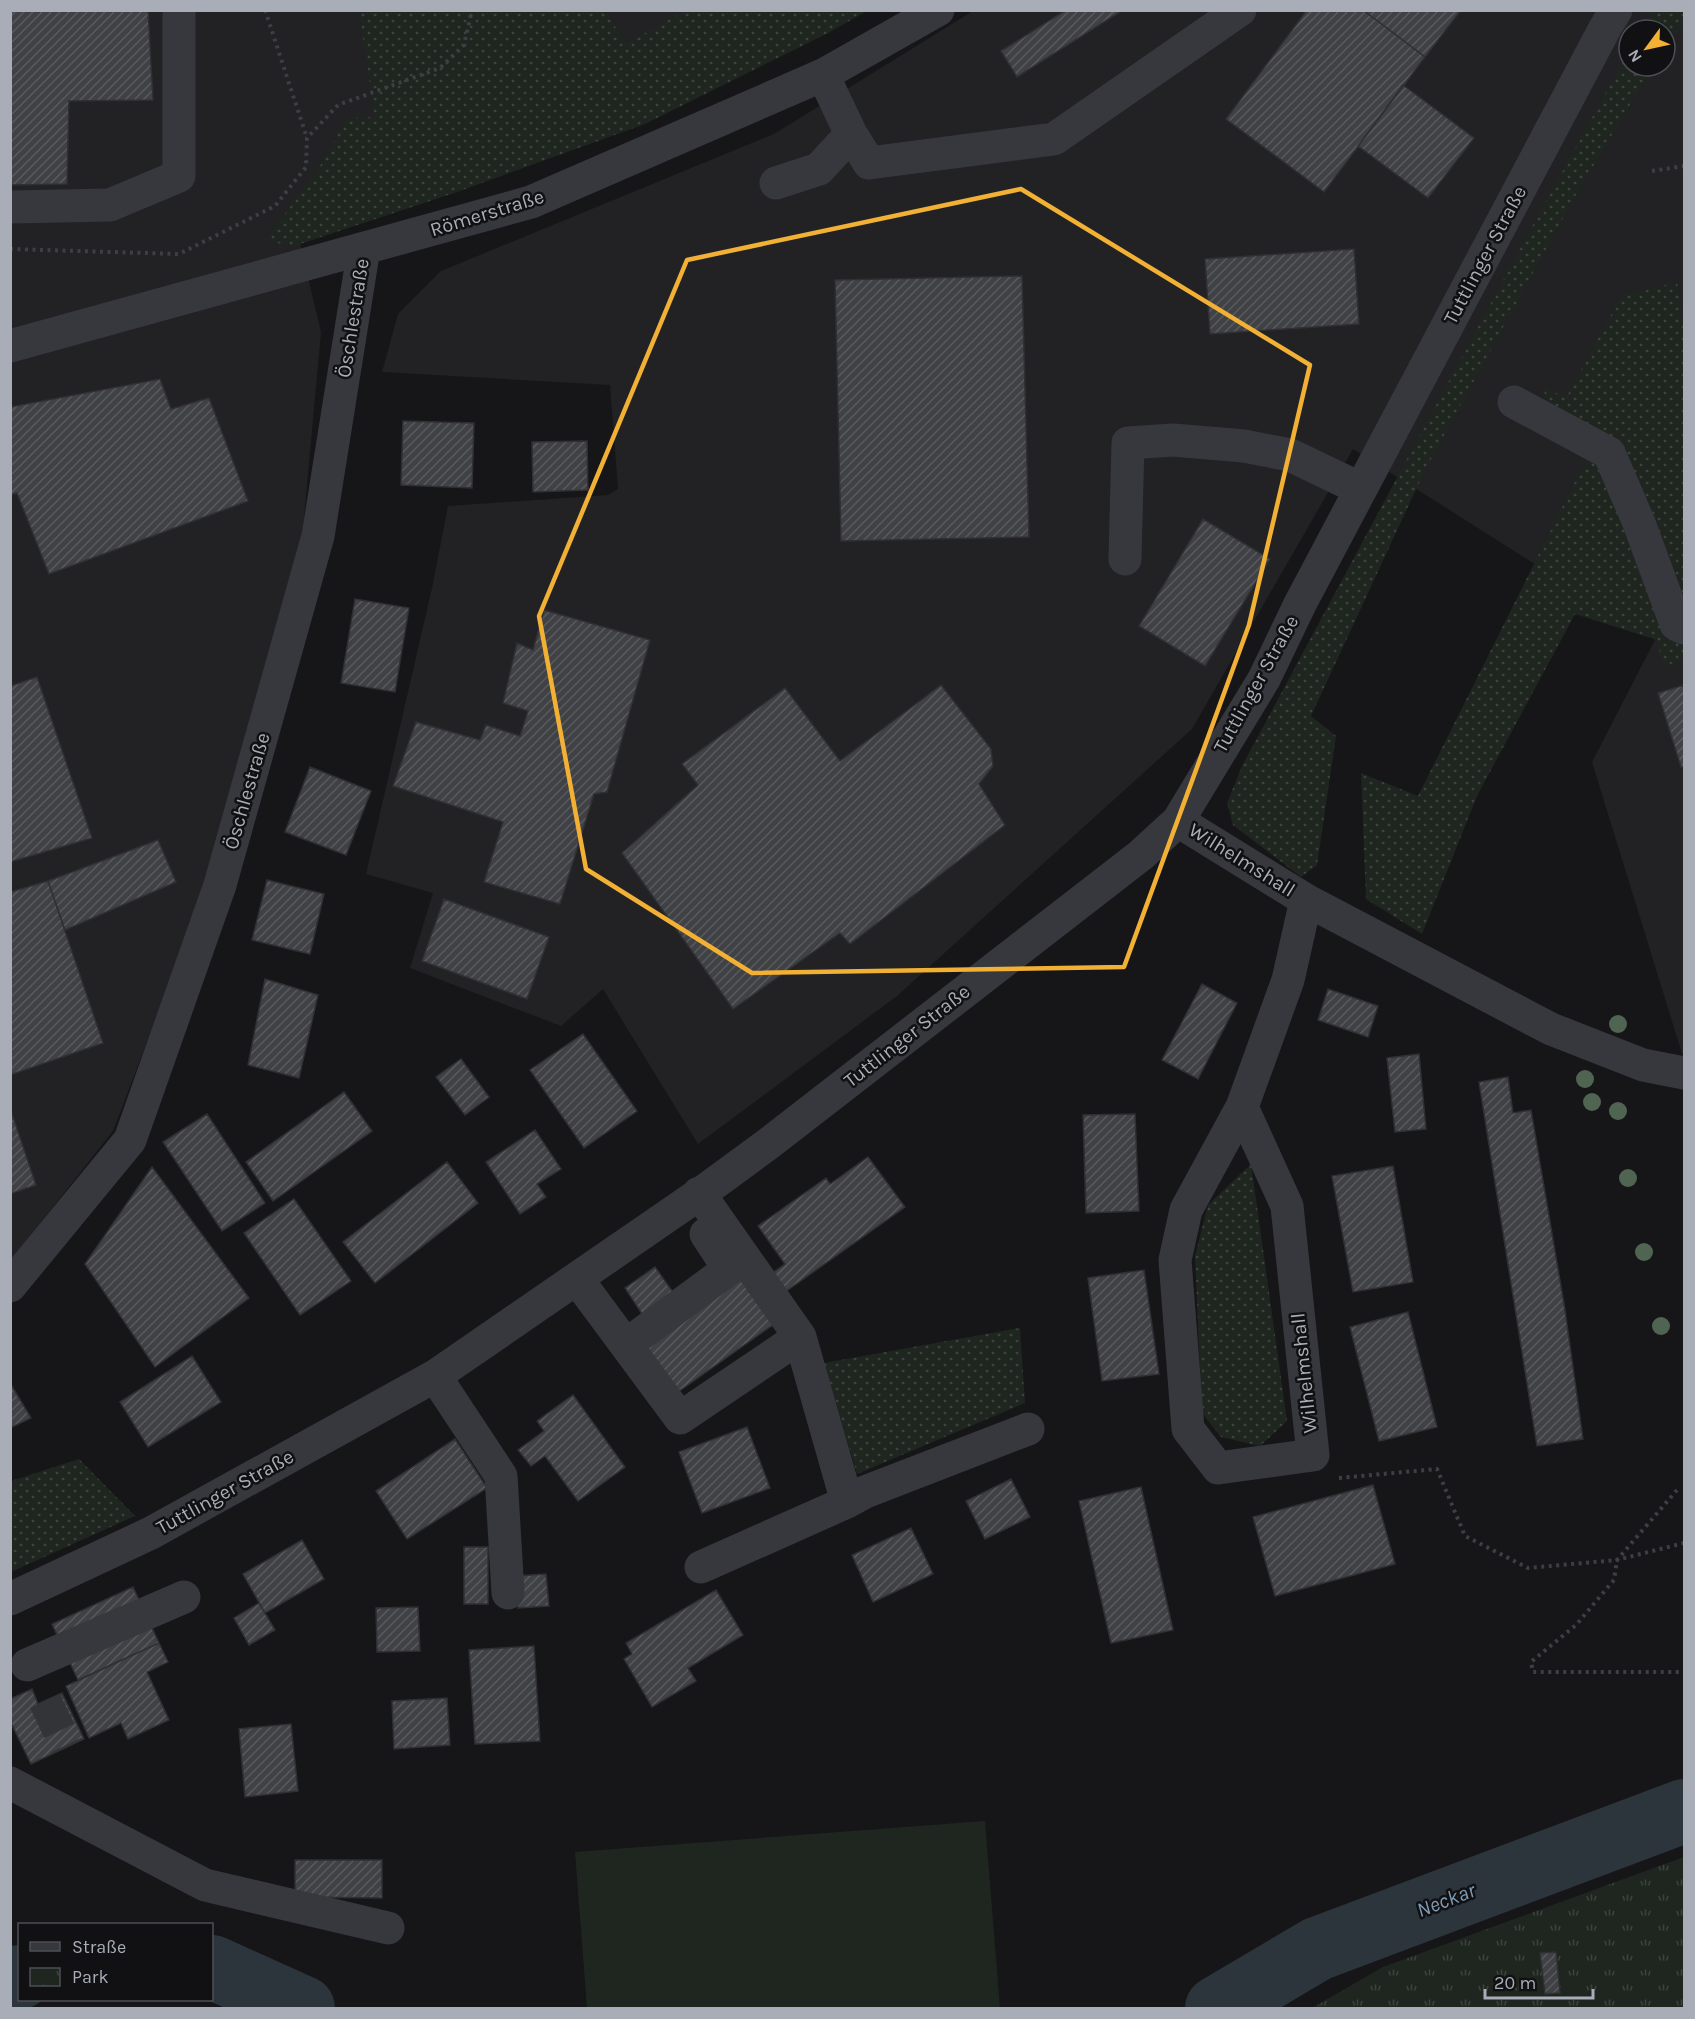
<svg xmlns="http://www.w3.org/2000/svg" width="1695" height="2019" font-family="Karla,sans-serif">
<defs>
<pattern id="grass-dots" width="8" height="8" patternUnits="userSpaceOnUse" patternTransform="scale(1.5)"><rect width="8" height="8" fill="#1e261f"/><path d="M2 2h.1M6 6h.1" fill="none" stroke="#3c433d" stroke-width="1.8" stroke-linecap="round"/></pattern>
<pattern id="park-tufts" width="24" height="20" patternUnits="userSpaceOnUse" patternTransform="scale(1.5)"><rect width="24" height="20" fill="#1e261f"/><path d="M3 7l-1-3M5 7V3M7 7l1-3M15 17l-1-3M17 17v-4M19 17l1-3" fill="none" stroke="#3c433d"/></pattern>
<pattern id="building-hatch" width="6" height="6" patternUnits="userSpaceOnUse" patternTransform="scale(1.5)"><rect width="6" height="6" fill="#404145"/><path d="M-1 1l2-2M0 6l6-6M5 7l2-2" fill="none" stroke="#595a5e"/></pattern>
</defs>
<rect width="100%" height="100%" fill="#161618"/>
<path fill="#222225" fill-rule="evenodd" d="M11 11H783L294 218 321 332 302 539 207 885 113 1131 11 1260Z
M973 11H1684V1060L1592 762 1655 640 1353 449 1192 729 897 996 698 1144 603 989 561 1026 410 968 433 893 366 874 432 588 448 506 608 495 618 489 610 385 382 372 398 314 441 271 774 134ZM1629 30H1665V66H1629Z"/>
<path fill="url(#grass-dots)" d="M1656 10 1684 11V22L1665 46V30H1642Z
M359 11H605L626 44 684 11H867L828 33 645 124 457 192 294 246 265 241 319 168 347 118 375 117Z
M1629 51V66H1653L1574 198 1425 470 1311 716 1336 736 1317 865 1301 877 1233 825 1227 803 1242 766 1534 223Z
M1677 282 1684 334V659L1663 667 1657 640 1575 614 1477 796 1422 934 1366 899 1361 773 1418 796 1579 474 1603 434 1547 403 1543 386 1566 398 1621 297Z
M1251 1164 1287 1421 1260 1446 1221 1437 1202 1413 1195 1256 1208 1205Z
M1020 1328 1025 1403 857 1474 824 1363Z
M79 1459 135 1516 11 1572V1481Z"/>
<path fill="url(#park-tufts)" d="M1684 1857V2008H1312L1383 1967Z"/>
<path fill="#1e261f" d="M985 1821 1000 2008H587L575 1852Z"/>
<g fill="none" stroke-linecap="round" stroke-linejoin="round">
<path stroke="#2c353c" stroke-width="64" d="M212 1967 303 2008
M10 1978 20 1977
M1217 2008 1317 1949 1684 1811"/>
</g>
<path fill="url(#building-hatch)" stroke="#303034" stroke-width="1.5" d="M10 10H148L153 100 69 101 67 184 10 185Z
M1066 10H1123L1017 77 1001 51Z
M1307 10H1363L1425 57 1324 192 1226 119Z
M1363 10H1461L1425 57Z
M1403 85 1474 138 1428 198 1358 146Z
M1354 249 1359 324 1210 334 1205 259Z
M1022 276 1029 537 841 541 835 280Z
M160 379 171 409 209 398 248 501 49 574 17 493 10 495V407Z
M403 421 474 423 472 488 401 485Z
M587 441 588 490 533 492 532 442Z
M1203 519 1270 559 1205 666 1139 626Z
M355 599 409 608 395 692 341 683Z
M544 610 650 640 607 792 594 794 560 904 484 882 503 822 393 786 416 722 480 740 486 725 520 736 528 711 503 703 517 643 533 650Z
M37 677 92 838 10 862V686Z
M941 685 991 749 993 766 979 784 1005 825 850 944 840 933 733 1009 622 853 698 785 682 764 785 688 840 761Z
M1684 685V766L1681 767 1658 693Z
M310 767 371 791 346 855 285 832Z
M158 840 176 882 65 930 48 881Z
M267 880 324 894 310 954 252 940Z
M48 881 103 1043 10 1075V892Z
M444 899 549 937 527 999 422 961Z
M265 979 318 995 299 1078 248 1065Z
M1202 984 1237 1003 1198 1079 1162 1060Z
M1328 989 1378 1006 1368 1037 1318 1020Z
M583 1034 637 1111 584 1148 530 1070Z
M1419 1054 1426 1129 1395 1132 1387 1058Z
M461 1059 489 1097 465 1115 436 1077Z
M1508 1077 1513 1113 1531 1110 1565 1310 1583 1439 1537 1446 1479 1082Z
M344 1092 372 1131 273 1201 246 1162Z
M10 1108 36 1185 10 1194Z
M207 1114 265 1203 222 1231 163 1142Z
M1135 1114 1139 1211 1086 1213 1083 1115Z
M535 1130 561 1169 537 1184 546 1197 520 1214 486 1162Z
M868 1157 905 1207 785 1292 771 1274 785 1264 758 1226 826 1178 830 1184Z
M447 1162 478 1203 375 1283 343 1242Z
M1393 1166 1413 1282 1353 1292 1332 1176Z
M152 1167 249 1298 155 1367 85 1264Z
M294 1199 351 1281 300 1315 244 1233Z
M655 1267 675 1295 644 1317 625 1288Z
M1144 1270 1159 1374 1102 1381 1088 1278Z
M743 1274 777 1322 678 1392 644 1345Z
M1408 1312 1437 1427 1379 1441 1350 1327Z
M192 1356 221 1402 148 1447 120 1402Z
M10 1383 31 1418 10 1428Z
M573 1395 625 1467 578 1501 545 1456 531 1466 518 1450 544 1431 537 1421Z
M747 1427 770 1488 702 1513 679 1452Z
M455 1439 487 1488 407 1539 376 1491Z
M1011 1479 1030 1517 985 1539 966 1501Z
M1373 1485 1395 1564 1275 1596 1253 1517Z
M1141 1487 1173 1630 1111 1643 1079 1501Z
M911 1528 933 1574 873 1602 852 1555Z
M302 1540 324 1579 265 1613 243 1574Z
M464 1547H488V1604H464Z
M546 1574 549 1606 518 1608 516 1576Z
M133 1587 159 1643 78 1680 52 1624Z
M716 1590 743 1635 688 1668 696 1681 652 1707 624 1659 632 1654 626 1643Z
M259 1603 275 1630 249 1645 234 1618Z
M418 1607 420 1651 377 1652 376 1608Z
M159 1643 168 1662 147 1672 169 1720 128 1739 121 1723 89 1738 66 1686Z
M534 1646 540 1741 475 1744 469 1650Z
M32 1689 38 1704 62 1693 84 1739 31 1764 10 1721V1699Z
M447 1698 450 1745 394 1749 392 1701Z
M291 1724 298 1791 245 1797 239 1729Z
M295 1860H382V1898L295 1897Z
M1556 1952 1560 1993 1545 1994 1540 1953Z"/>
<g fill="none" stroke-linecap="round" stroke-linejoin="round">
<path stroke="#333438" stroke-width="33" stroke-dasharray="33 16" stroke-linecap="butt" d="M45 1701 67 1747"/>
<path stroke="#3d3f44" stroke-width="4" stroke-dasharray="3 4.5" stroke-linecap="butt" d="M265 10 307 138
M1652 171 1684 166
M10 249 179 254 275 206 306 167 307 138 338 105 440 68 464 45 472 10
M1339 1478 1437 1469 1465 1536 1528 1568 1617 1560 1684 1543
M1677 1490 1617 1560 1614 1580 1576 1625 1531 1662 1533 1672H1684"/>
<path stroke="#37383d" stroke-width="33" d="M823 75 851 134 869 163 1054 139 1240 10
M776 183 819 169 851 134
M10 207 110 205 179 176V10
M10 346 531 202 823 75 938 10
M1514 402 1609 453 1639 523 1676 624 1684 628
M1125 559 1128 443 1173 440 1244 446 1290 455 1361 489
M1178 821 1306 900 1551 1029 1643 1065 1684 1073
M1242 1107 1287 1206 1313 1455 1218 1468 1188 1429 1175 1260 1186 1210 1242 1107 1288 980 1306 900
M699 1193 800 1337 847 1502
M577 1279 680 1418 800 1337
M10 1286 130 1140 220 885 318 536 364 248
M626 1345 729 1269 706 1234
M435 1376 501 1476 508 1593
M701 1567 847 1502 865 1492 1028 1429
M10 1599 151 1533 435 1376 708 1188 768 1144 1141 855 1178 821 1264 679 1300 604 1605 28 1616 10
M27 1665 184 1597
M10 1783 205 1885 388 1928"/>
</g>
<g fill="#506452">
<circle cx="1618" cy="1024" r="9"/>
<circle cx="1585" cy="1079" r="9"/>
<circle cx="1592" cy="1102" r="9"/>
<circle cx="1618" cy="1111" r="9"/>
<circle cx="1628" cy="1178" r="9"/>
<circle cx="1644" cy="1252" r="9"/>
<circle cx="1661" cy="1326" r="9"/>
</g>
<path fill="none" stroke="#f2b134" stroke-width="4.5" stroke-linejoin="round" d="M1021 189 1310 365 1249 625 1124 967 752 973 586 869 539 616 687 260Z"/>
<g text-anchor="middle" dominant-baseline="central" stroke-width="5" stroke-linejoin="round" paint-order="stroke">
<g font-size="20" fill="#a8adb8" stroke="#111113">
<text transform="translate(487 213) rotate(-17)">Römerstraße</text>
<text transform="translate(1485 255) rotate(-62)">Tuttlinger Straße</text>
<text transform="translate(353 318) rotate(-81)">Öschlestraße</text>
<text transform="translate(1256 684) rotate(-61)">Tuttlinger Straße</text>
<text transform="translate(247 791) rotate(-74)">Öschlestraße</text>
<text transform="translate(1242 860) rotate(32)">Wilhelmshall</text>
<text transform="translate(907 1036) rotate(-38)">Tuttlinger Straße</text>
<text transform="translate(1304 1373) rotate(-96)">Wilhelmshall</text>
<text transform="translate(225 1492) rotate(-29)">Tuttlinger Straße</text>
</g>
<g font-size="21" font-style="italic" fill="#7f9bb3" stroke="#111113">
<text transform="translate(1446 1900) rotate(-21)">Neckar</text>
</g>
</g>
<rect width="1695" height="2019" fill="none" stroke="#a8adb8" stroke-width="24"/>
<rect x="18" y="1923" width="195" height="78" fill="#111113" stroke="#4d4f55" stroke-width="1.5"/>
<rect x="30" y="1942" width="30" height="9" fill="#37383d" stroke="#4d4f55" stroke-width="1.5"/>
<text x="72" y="1953" font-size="18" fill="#a8adb8">Straße</text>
<rect x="30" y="1968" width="30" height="18" fill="url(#park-tufts)" stroke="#4d4f55" stroke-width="1.5"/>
<text x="72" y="1983" font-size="18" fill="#a8adb8">Park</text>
<g transform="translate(1647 48) rotate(237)"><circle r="28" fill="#111113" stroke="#4d4f55" stroke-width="1.5"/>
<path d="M0-4.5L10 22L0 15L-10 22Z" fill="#f2b134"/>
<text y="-9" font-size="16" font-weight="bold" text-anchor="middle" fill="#a8adb8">N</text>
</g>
<path d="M1485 1989v9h108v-9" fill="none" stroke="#a8adb8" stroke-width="3"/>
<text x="1494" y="1989" font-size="18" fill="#a8adb8" stroke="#111113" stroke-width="4.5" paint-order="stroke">20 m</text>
</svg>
